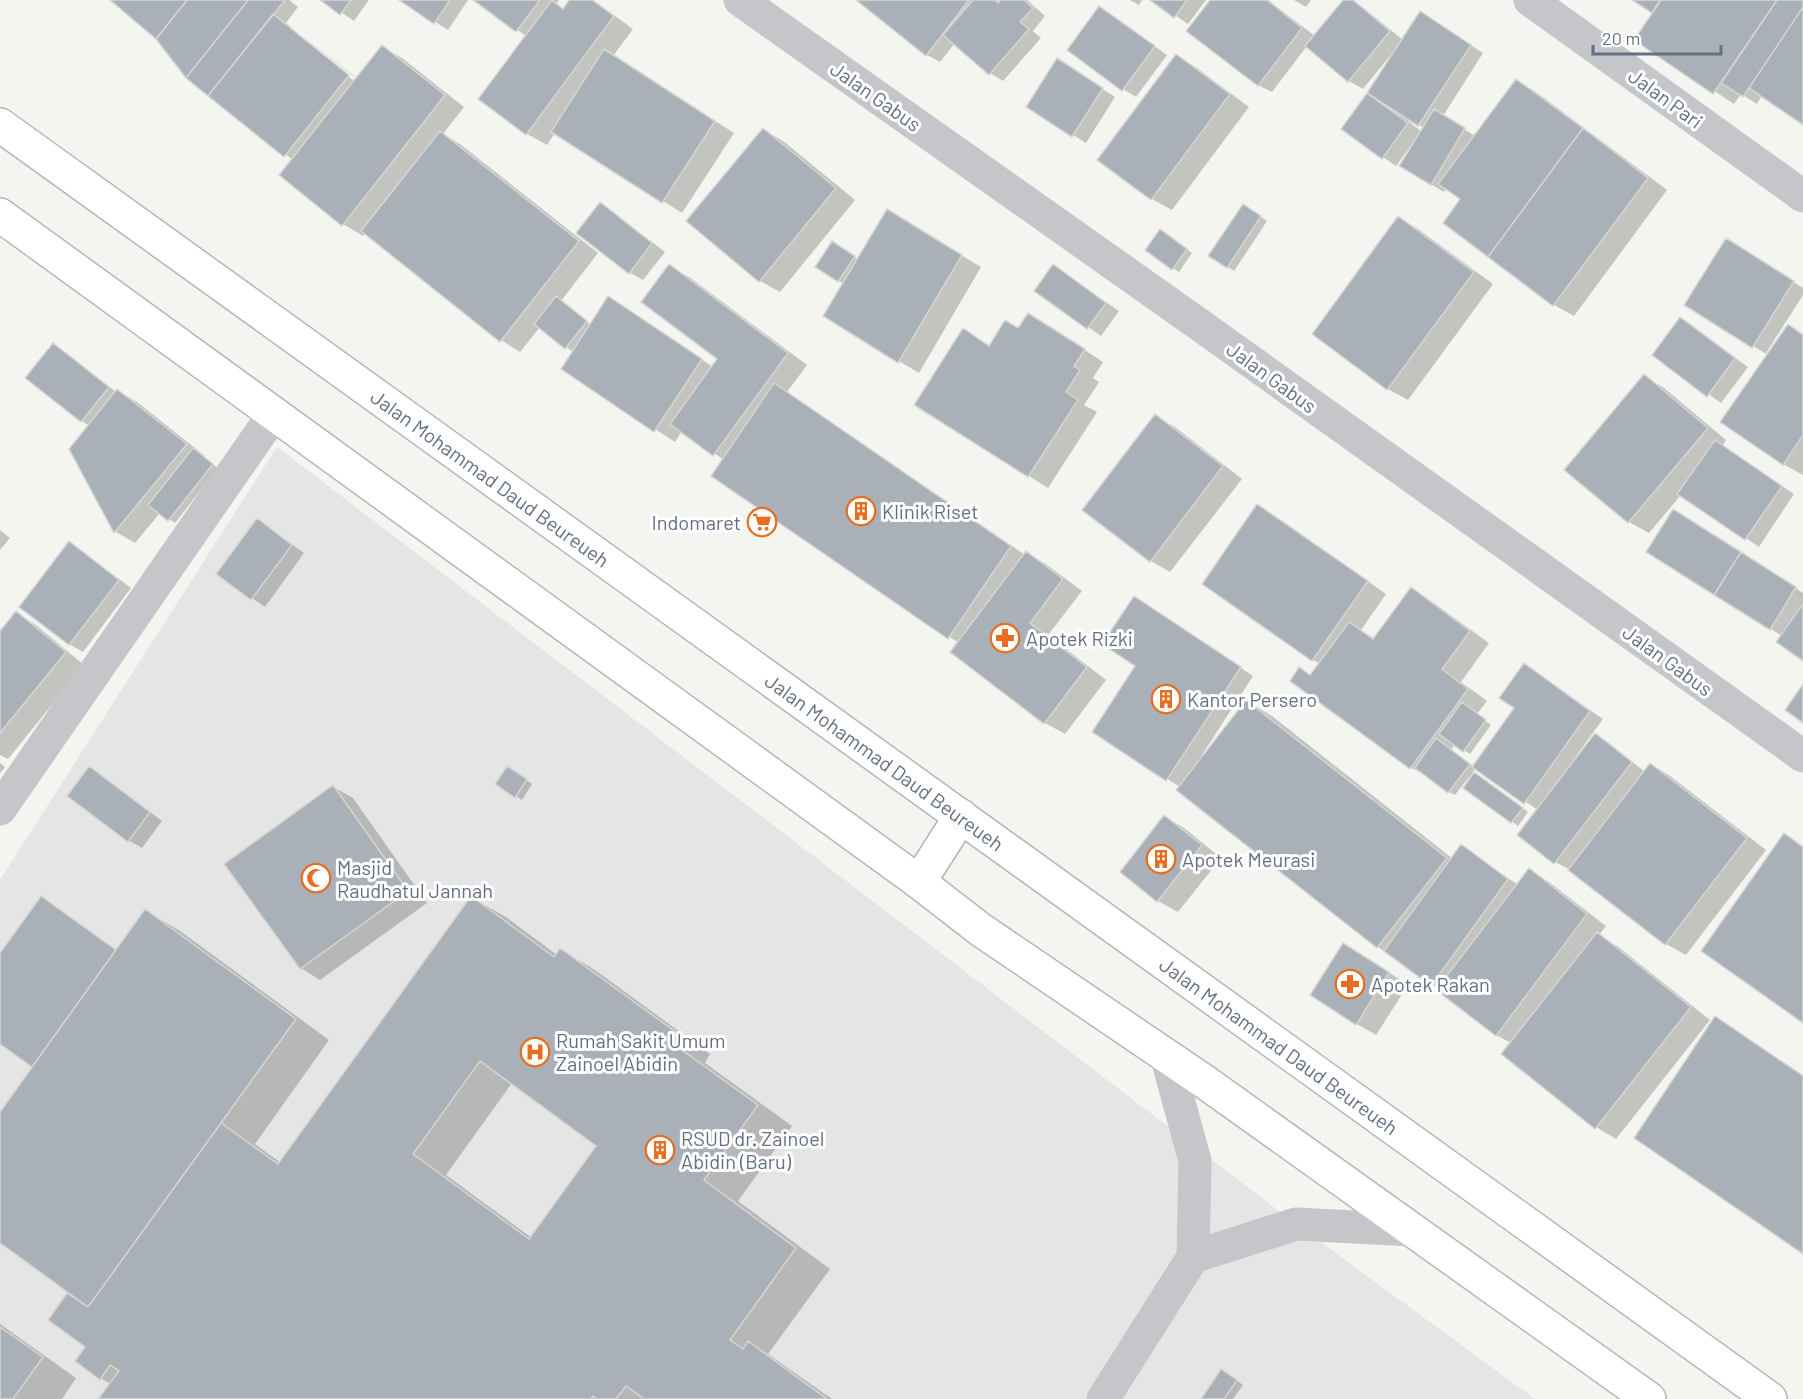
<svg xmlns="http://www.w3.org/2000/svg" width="1803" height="1399" font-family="Barlow,sans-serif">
<rect width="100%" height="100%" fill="#f4f5f0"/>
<path fill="#e4e5e4" d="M277 447 1296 1224 1535 1399H0V880Z"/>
<path fill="#0003" fill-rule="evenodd" d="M112 0H289L298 7 286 23 357 78 382 47 402 58 464 107 443 134 460 144 598 253 561 301 591 325 609 298 713 367 719 358 669 266 689 277 807 365 787 392 1025 555 1027 553 1046 564 1082 591 1048 635 1106 680 1065 734 1045 723 952 652 959 643 713 476 724 460 682 431 675 442 563 369 573 352 540 327 520 352 501 340 365 233 363 236 343 224 281 175 293 160 210 96 157 38ZM290 26 356 78 354 81 290 29Z
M323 0H369L354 21Z
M401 0H468L448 30Z
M476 0H559L556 4 564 9 571 0H593L633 29 613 56 734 133 682 213 555 133 547 145 527 134 526 36Z
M858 0H997L1000 3 1002 0H1027L1045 16 1033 31 1041 38 1003 81 990 73 955 43 940 62 927 55Z
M1130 0H1142L1139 5Z
M1153 0H1206L1188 24Z
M1212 0H1268L1315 36 1345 0H1352L1360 5 1403 40 1434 21 1483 53 1443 116 1475 136 1516 80 1536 92 1667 190 1574 316 1554 305 1445 222 1462 199 1447 188 1444 192 1431 184 1414 145 1412 144 1396 166 1343 129 1390 58 1389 57 1363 89 1349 81 1307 46 1272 92 1258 85ZM1409 119 1424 128 1422 132 1408 121Z
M1294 0H1311L1306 7Z
M1635 0H1803V123L1762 95 1757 104 1741 94 1734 104 1636 39 1654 13Z
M1100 8 1167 55 1136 97 1123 89Z
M1177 56 1197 68 1249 107 1172 210 1152 199 1100 160Z
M1070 68 1115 97 1086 143 1073 135Z
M764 130 783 141 855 200 780 292 760 281 688 221Z
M600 204 613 212 665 252 643 280 630 273 578 233Z
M1250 209 1267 221 1234 271 1228 267Z
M1399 218 1418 229 1493 284 1408 400 1388 389 1314 334Z
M907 223 981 267 919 373 899 361 844 284 839 281V247L859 260Z
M1167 235 1192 253 1179 272 1173 268Z
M1740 247 1803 288V295L1766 353 1769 354 1788 326 1803 335V475L1783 464 1768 355 1753 346Z
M1053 266 1119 311 1101 336 1036 290Z
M1680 319 1748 367 1721 403 1654 355Z
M1048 326 1103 362 1093 378 1099 382 1084 405 1097 412 1048 488 916 404 963 330 991 346 1018 329Z
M53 345 67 353 116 392 117 391 137 402 205 456 204 458 218 468 175 523 160 513 135 543 116 532 71 449 90 426 82 421Z
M1644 376 1664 388 1726 440 1722 446 1794 494 1759 547 1681 495 1649 533 1629 522 1567 470Z
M1155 416 1175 427 1242 479 1170 572 1151 561Z
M1257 506 1277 517 1386 594 1361 630 1375 639 1411 589 1431 601 1489 643 1461 682 1487 701 1477 714 1491 725 1470 754 1455 744 1451 750 1474 767 1516 708 1524 665 1603 719 1576 756 1579 758 1596 735 1609 743 1645 772 1651 764 1670 776 1766 850 1686 955 1666 944 1569 869 1555 862 1538 810 1476 768 1472 773 1528 812 1518 826 1465 788 1471 779 1469 777 1455 795 1449 792 1431 778 1411 768 1311 676 1320 664 1313 660Z
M1687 518 1803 593V660L1782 636 1648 551Z
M258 520 304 553 265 607 218 574Z
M0 530 10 538 0 550Z
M69 543 82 551 131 588 83 652 69 644Z
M1148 606 1253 676 1202 755 1204 756 1246 701 1272 716 1453 859 1462 846 1518 885 1529 870 1549 882 1606 926 1599 935 1617 946 1710 1020 1616 1139 1596 1127 1511 1043 1496 1035 1439 989 1378 947 1180 787 1094 731 1137 665Z
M16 613 36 625 84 665 8 759 0 755V630L1 631Z
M0 763 5 767 0 773Z
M90 768 103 776 162 821 142 848 128 840Z
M514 771 532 784 522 800 516 796Z
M333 787 353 798 427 903 320 980 301 968Z
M1165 817 1184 828 1221 858 1178 912 1158 901 1122 872Z
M472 898 506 917 557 955 561 950 595 970 710 1054 705 1063 792 1126 738 1201 830 1269 768 1354 832 1399H100L111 1384 100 1378 87 1347 50 1320 70 1292 0 1241V1114L34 1066 0 1042V956L117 951 146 911 180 931 329 1040 255 1144 281 1163ZM512 1083 598 1145 532 1238 446 1175Z
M1364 956 1408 985 1376 1035 1357 1024Z
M1716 1018 1803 1075V1252Z
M0 1324 76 1378 62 1399H0Z
M1228 1374 1243 1385 1233 1399H1202Z"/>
<path fill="#aab0b7" stroke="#d5d6d3" stroke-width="1.5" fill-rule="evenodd" d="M110 0H187L156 39Z
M187 0H248L186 78 156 39Z
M248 0H285L208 96 186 78Z
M320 0H351L340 15Z
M399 0H450L434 24Z
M473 0H540L516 32Z
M552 0 563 9 569 0H592L614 16 526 135 478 99Z
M856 0H969L926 56Z
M973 0H994L998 3 1000 0H1024L1033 8 1020 22 1029 29 989 75 943 35Z
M1150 0H1187L1174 18Z
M1210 0H1267L1302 28 1258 86 1186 31Z
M1343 0H1353L1390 31 1348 82 1305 46Z
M1632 0H1660L1652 13Z
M1661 0H1777L1713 94 1634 40Z
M1777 0H1803V7L1743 97 1721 83Z
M1099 6 1155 46 1122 91 1067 50Z
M1803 7V125L1749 88Z
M1420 11 1471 45 1418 126 1367 93Z
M273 14 349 75 284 157 208 96Z
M382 45 445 95 342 226 279 175Z
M604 49 715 121 662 203 551 132Z
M1176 54 1230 94 1151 200 1097 160Z
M1057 58 1103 88 1072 137 1026 107Z
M1516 79 1583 128 1488 257 1443 223 1460 199 1438 184Z
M1367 93 1408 123 1382 159 1341 129Z
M1434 109 1465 128 1431 185 1399 166Z
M763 128 836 188 759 282 686 221Z
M1583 128 1648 178 1553 306 1488 257Z
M440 131 579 241 500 342 361 231Z
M600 202 652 243 629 274 576 233Z
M1243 204 1261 216 1227 268 1208 256Z
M887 209 962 255 898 363 823 316Z
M1398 216 1474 272 1387 390 1312 334Z
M1160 229 1187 249 1172 270 1145 250Z
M1726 238 1794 281 1752 348 1684 305Z
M832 241 855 256 838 282 815 267Z
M669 264 788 353 713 456 670 424 717 359 641 302Z
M1053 264 1106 303 1087 329 1034 291Z
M556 296 587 321 565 349 534 324Z
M608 296 702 359 654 432 561 369Z
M1028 313 1085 349 1074 366 1080 370 1066 392 1078 400 1028 477 914 405 963 328 989 346 1005 320 1018 328Z
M1680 317 1735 358 1707 397 1652 355Z
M1788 324 1803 335V435L1783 465 1720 422Z
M53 343 109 387 81 422 25 378Z
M1644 374 1708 428 1628 523 1564 470Z
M774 383 1011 546 948 639 711 476Z
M117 389 187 444 114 533 69 449Z
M1155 414 1223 466 1150 562 1082 510Z
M1715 440 1782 486 1745 540 1677 494Z
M193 448 213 464 168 521 148 505Z
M1257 504 1368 581 1312 661 1202 584Z
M1673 509 1741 552 1714 595 1646 552Z
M257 518 292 545 251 600 216 574Z
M69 541 119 580 69 645 19 607Z
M1026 551 1063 579 1030 623 1087 667 1044 724 950 652Z
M1741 552 1796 587 1770 630 1714 595Z
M1411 587 1470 631 1442 669 1468 689 1410 769 1290 681 1299 667 1310 675 1349 622 1373 639Z
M1134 596 1241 667 1166 781 1092 732 1135 666 1102 644Z
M1803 604V661L1776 642Z
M16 611 66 652 0 733V631Z
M1524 663 1590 711 1524 804 1472 767 1514 708 1499 698Z
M1803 684V723L1785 710Z
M1246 700 1447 858 1377 948 1176 790Z
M1462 702 1486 720 1463 752 1439 734Z
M1595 733 1632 762 1554 864 1517 835Z
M1436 738 1470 764 1448 793 1415 768Z
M1650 763 1747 838 1665 945 1568 870Z
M89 766 150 812 128 842 67 796Z
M507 766 527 779 515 798 495 784Z
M1474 772 1523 808 1511 823 1463 788Z
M333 785 408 891 300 969 224 864Z
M1164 815 1202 845 1157 902 1120 872Z
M1784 833 1803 847V1023L1701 951Z
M1461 844 1508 879 1431 986 1384 951Z
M1529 868 1587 914 1496 1036 1436 990Z
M41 896 116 950 32 1067 0 1044V953Z
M471 896 554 957 560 948 677 1033 671 1042 758 1105 704 1180 796 1248 730 1340 743 1349 748 1341 827 1399H644L626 1386 616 1399H597L593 1396 591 1399H98L119 1371 110 1365 100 1380 75 1361 85 1347 48 1320 67 1293 88 1307 221 1123 278 1164ZM480 1061 596 1146 529 1239 413 1154Z
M145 909 296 1019 88 1307 0 1243V1112Z
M1597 932 1691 1007 1595 1129 1501 1054Z
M1343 943 1389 972 1356 1025 1310 995Z
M1715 1016 1803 1076V1254L1634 1138Z
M0 1327 43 1357 13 1399H0Z
M1221 1369 1237 1380 1224 1399H1201Z"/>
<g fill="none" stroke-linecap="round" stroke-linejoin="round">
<g stroke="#b4b6ba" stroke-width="36">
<g id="trunk">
<path id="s1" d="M0 125 1770 1399"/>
<path d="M0 215 919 882 981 930 1205 1082 1649 1399"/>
<path d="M919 882 961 816"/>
</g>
</g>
<path stroke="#c4c6ca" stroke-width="33" d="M740 0 1190 318 1803 756
M1530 0 1803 196
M0 809 273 415
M1193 1257 1296 1224 1413 1230
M1103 1399 1193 1257 1195 1161 1166 1055"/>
<use href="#trunk" stroke="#fff" stroke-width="33"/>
</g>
<defs>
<g id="building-ring" transform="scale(1.5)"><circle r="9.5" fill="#fff" stroke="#e66e1e" stroke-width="1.5"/><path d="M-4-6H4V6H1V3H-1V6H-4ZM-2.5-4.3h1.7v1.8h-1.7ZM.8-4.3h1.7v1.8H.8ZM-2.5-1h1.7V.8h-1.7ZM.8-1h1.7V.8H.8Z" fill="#e66e1e"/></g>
<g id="supermarket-ring" transform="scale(1.5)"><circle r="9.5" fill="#fff" stroke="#e66e1e" stroke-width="1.5"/><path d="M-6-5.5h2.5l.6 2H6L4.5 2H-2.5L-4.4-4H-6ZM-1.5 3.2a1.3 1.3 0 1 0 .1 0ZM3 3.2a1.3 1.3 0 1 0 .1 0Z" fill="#e66e1e"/></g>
<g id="pharmacy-ring" transform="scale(1.5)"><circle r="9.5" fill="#fff" stroke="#e66e1e" stroke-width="1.5"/><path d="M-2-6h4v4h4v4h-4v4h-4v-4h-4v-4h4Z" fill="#e66e1e"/></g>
<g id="mosque-ring" transform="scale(1.5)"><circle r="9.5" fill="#fff" stroke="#e66e1e" stroke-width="1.5"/><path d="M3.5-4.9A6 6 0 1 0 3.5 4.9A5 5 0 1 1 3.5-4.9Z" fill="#e66e1e"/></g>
<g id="hospital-ring" transform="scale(1.5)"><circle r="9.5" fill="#fff" stroke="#e66e1e" stroke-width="1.5"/><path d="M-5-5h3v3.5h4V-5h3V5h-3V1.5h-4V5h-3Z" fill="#e66e1e"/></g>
</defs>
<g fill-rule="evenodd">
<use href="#building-ring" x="861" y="511"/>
<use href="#supermarket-ring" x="762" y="522"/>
<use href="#pharmacy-ring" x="1005" y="638"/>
<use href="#building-ring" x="1166" y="699"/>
<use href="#building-ring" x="1161" y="859"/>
<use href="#mosque-ring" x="316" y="878"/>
<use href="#pharmacy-ring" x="1350" y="984"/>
<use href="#hospital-ring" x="535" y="1052"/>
<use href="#building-ring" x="660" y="1150"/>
</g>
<g text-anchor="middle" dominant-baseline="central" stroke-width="6" stroke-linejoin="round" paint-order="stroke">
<g font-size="20" fill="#636f82" stroke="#fff">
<text transform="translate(876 96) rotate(35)">Jalan Gabus</text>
<text transform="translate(1666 98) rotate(36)">Jalan Pari</text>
<text transform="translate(1272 377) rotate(36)">Jalan Gabus</text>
<text stroke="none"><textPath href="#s1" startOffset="604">Jalan Mohammad Daud Beureueh</textPath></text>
<text transform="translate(1668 660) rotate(36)">Jalan Gabus</text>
<text stroke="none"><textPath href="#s1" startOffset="1090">Jalan Mohammad Daud Beureueh</textPath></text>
<text stroke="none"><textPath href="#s1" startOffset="1576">Jalan Mohammad Daud Beureueh</textPath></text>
</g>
<g font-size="20" fill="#636f82" stroke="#fff" text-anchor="start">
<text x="882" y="511">Klinik Riset</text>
<text x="741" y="522" text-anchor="end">Indomaret</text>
<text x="1026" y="638">Apotek Rizki</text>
<text x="1187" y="699">Kantor Persero</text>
<text x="1182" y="859">Apotek Meurasi</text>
<text x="337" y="867">Masjid<tspan x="337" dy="23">Raudhatul Jannah</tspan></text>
<text x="1371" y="984">Apotek Rakan</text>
<text x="556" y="1040">Rumah Sakit Umum<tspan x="556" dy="23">Zainoel Abidin</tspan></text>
<text x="681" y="1138">RSUD dr. Zainoel<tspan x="681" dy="23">Abidin (Baru)</tspan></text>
</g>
</g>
<path d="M1593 45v9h128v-9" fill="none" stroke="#636f82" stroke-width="3"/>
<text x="1602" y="45" font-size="18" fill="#636f82" stroke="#ffffff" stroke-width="4.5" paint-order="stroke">20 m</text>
</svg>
